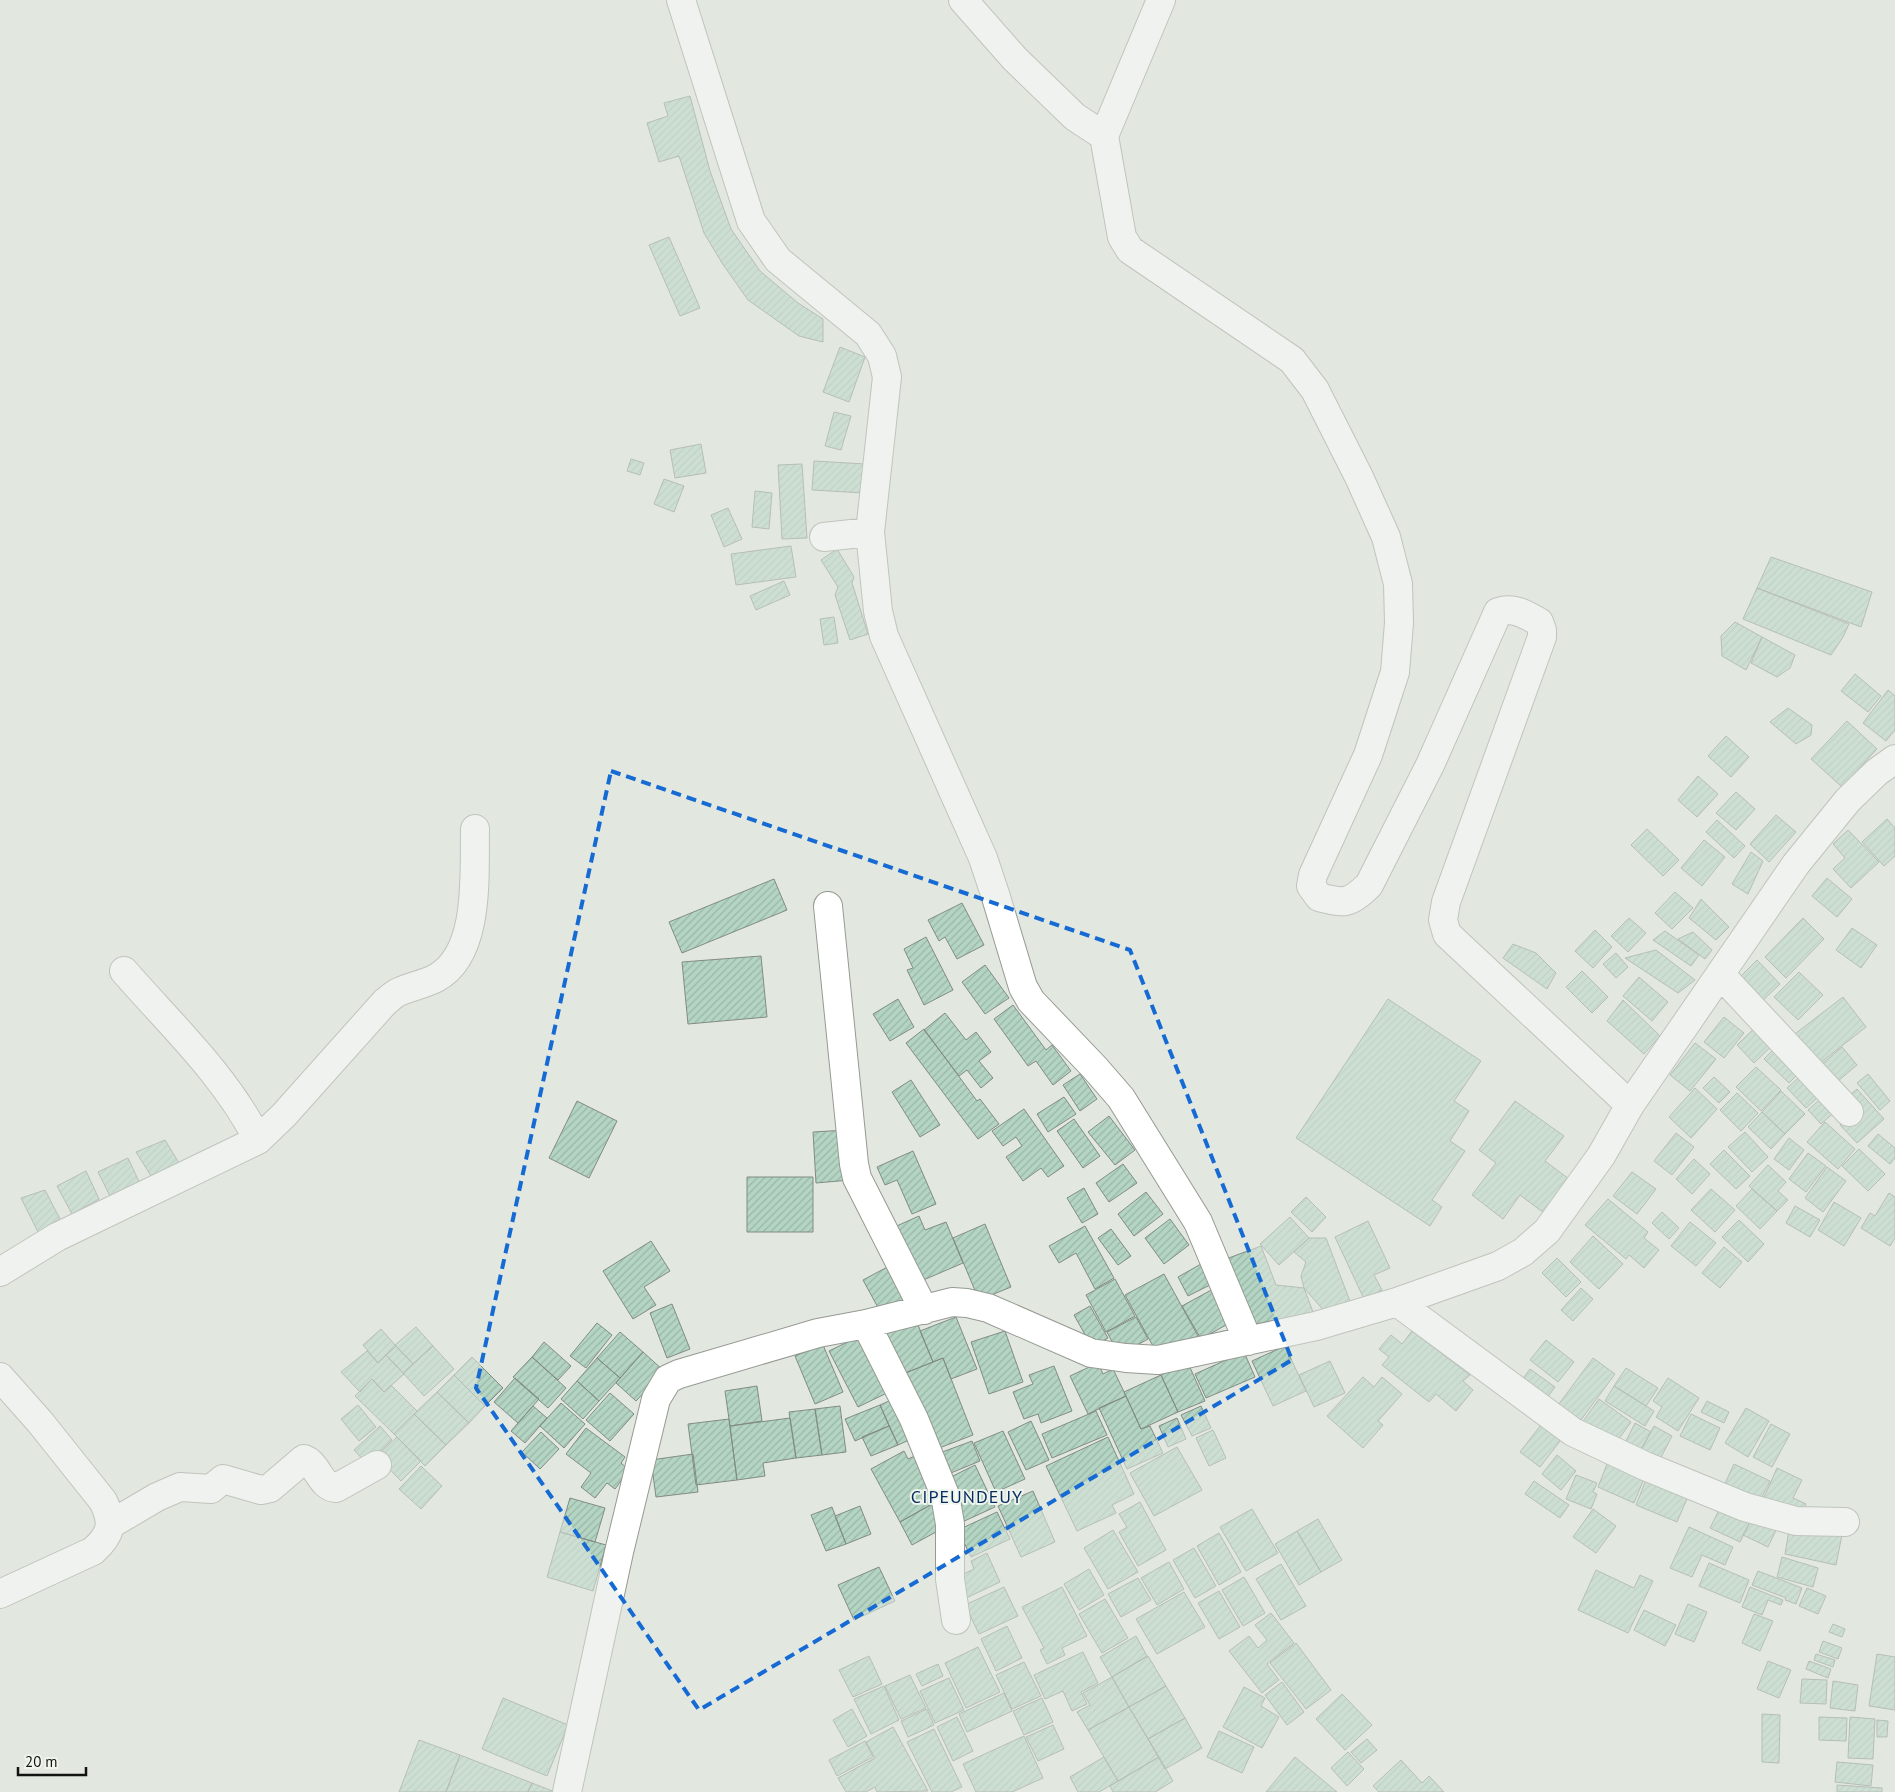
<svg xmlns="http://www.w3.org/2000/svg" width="1895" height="1792" font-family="'PT Sans',sans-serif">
<defs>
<pattern id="building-hatch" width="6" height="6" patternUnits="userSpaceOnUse" patternTransform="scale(1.25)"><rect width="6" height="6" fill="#b4d5c3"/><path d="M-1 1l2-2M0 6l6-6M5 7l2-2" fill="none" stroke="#9ab6a6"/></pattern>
</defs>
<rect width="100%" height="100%" fill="#e2e8e0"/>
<path fill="url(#building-hatch)" stroke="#828b86" d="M690 96 710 171 731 229 760 271 798 303 823 319V342L799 336 748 300 722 263 704 233 679 156 659 162 647 123 668 116 664 103Z
M669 237 700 308 680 316 649 245Z
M840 347 865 357 849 402 823 392Z
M834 412 851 416 841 450 825 446Z
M701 444 706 473 675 478 670 450Z
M631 459 644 463 640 475 627 471Z
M814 461 865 464 864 493 812 490Z
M802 464 807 538 782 539 778 465Z
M664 479 684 486 674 512 654 504Z
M755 491 772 493 769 529 752 527Z
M728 508 742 539 724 547 711 515Z
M791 546 796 577 736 585 731 554Z
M837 549 854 577 852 583 868 634 850 640 835 595 838 587 821 560Z
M1771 557 1872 592 1861 627 1757 588Z
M784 581 790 595 756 610 750 596Z
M1757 588 1849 624 1843 637 1831 655 1743 619Z
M834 617 838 643 824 645 820 619Z
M1735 622 1762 637 1746 670 1722 656 1721 636Z
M1762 637 1795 655 1790 668 1777 677 1751 663Z
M1855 674 1881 696 1868 712 1841 691Z
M1888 690 1895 696V730L1886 741 1863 723Z
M1788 708 1812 725 1811 735 1796 744 1770 722Z
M1847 721 1877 749 1842 787 1811 759Z
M1726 736 1749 757 1731 777 1708 756Z
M1698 776 1718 794 1697 817 1678 800Z
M1736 792 1755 809 1736 830 1716 813Z
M1776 815 1796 832 1769 862 1750 844Z
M1887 819 1895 828V856L1884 866 1862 842Z
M1717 820 1745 846 1734 858 1706 832Z
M1647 829 1679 860 1663 876 1631 845Z
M1848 830 1879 862 1851 888 1833 869 1845 858 1833 844Z
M1704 840 1725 857 1702 886 1681 868Z
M1751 852 1763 861 1748 894 1732 884Z
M1827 878 1852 899 1837 917 1812 896Z
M774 879 787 910 682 953 669 922Z
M1675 892 1693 908 1672 929 1655 913Z
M1701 899 1729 927 1716 940 1689 918Z
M962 903 984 945 957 959 945 937 939 941 928 920Z
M1629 918 1646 933 1628 952 1611 936Z
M1803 918 1824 939 1786 978 1765 957Z
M1852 928 1877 945 1861 968 1836 950Z
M1595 930 1612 947 1593 968 1575 951Z
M1665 931 1699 955 1691 966 1653 940Z
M1693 932 1712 950 1705 959 1678 939Z
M926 937 953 990 924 1005 907 970 913 968 904 949Z
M1513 944 1536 953 1556 973 1547 989 1503 958Z
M1656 950 1695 980 1678 993 1625 958Z
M1616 953 1628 967 1616 978 1603 964Z
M761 956 767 1017 688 1024 682 962Z
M1757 960 1780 984 1759 1004 1747 991 1751 987 1741 976Z
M985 965 1009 998 985 1014 962 982Z
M1582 971 1608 997 1592 1013 1566 987Z
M1799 972 1823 995 1798 1020 1774 997Z
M1639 977 1668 1002 1652 1021 1623 996Z
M1843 997 1866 1027 1815 1067 1791 1037Z
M898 999 914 1027 890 1041 873 1014Z
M1388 999 1481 1061 1454 1101 1469 1111 1450 1141 1465 1151 1432 1200 1442 1207 1430 1226 1296 1138Z
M1623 1000 1660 1036 1644 1054 1607 1021Z
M1013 1005 1046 1050 1052 1045 1071 1071 1053 1085 1036 1061 1028 1066 994 1019Z
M945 1013 966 1040 976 1032 991 1052 979 1061 993 1078 981 1088 967 1070 959 1076 924 1030Z
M1724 1017 1744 1033 1724 1058 1704 1042Z
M1761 1022 1778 1040 1754 1063 1737 1045Z
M924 1029 977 1101 980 1099 999 1124 978 1139 906 1043Z
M1695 1043 1716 1059 1690 1091 1670 1075Z
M1780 1043 1804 1068 1789 1083 1764 1059Z
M1842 1047 1857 1065 1831 1087 1816 1069Z
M1756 1067 1781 1090 1761 1111 1736 1087Z
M1806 1071 1825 1091 1806 1108 1787 1088Z
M1080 1074 1097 1099 1080 1111 1063 1085Z
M1868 1074 1890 1101 1880 1110 1857 1083Z
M1714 1077 1730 1092 1719 1103 1703 1088Z
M911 1080 940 1125 920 1137 892 1092Z
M1695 1088 1717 1109 1691 1138 1669 1117Z
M1857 1089 1884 1119 1857 1143 1840 1125 1856 1111 1845 1099Z
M1781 1091 1805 1114 1785 1134 1762 1112Z
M1737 1093 1758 1113 1741 1131 1720 1110Z
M1826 1094 1839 1108 1821 1124 1808 1110Z
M1064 1097 1076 1114 1048 1132 1037 1114Z
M577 1101 617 1121 589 1178 549 1158Z
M1515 1101 1564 1136 1545 1161 1569 1179 1544 1213 1520 1195 1503 1219 1472 1195 1496 1163 1479 1150Z
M1024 1109 1064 1166 1048 1177 1041 1168 1023 1181 1006 1157 1022 1146 1016 1137 1003 1146 992 1131Z
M1762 1112 1785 1134 1771 1149 1748 1127Z
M1109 1116 1135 1150 1115 1165 1088 1132Z
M1074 1119 1100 1156 1083 1168 1057 1131Z
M1825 1122 1855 1149 1838 1169 1807 1142Z
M847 1130 850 1180 816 1183 813 1132Z
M1745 1132 1768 1157 1752 1172 1728 1147Z
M1676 1133 1694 1147 1672 1175 1654 1161Z
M1878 1134 1895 1148V1158L1890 1164 1868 1146Z
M1789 1138 1804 1150 1789 1170 1774 1159Z
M165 1140 179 1163 153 1179 136 1152Z
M1859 1149 1885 1174 1868 1191 1842 1166Z
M1724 1150 1750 1176 1736 1189 1710 1164Z
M913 1151 936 1204 912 1214 897 1180 885 1185 877 1167Z
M1808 1153 1826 1166 1806 1192 1789 1179Z
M128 1158 141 1186 111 1198 98 1172Z
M1694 1159 1710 1174 1692 1194 1676 1179Z
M1123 1164 1137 1183 1109 1202 1096 1183Z
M1768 1165 1786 1182 1778 1191 1788 1200 1777 1211 1749 1186Z
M1827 1167 1846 1181 1823 1212 1805 1198Z
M86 1171 99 1199 72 1214 57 1186Z
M1632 1172 1656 1189 1637 1214 1613 1196Z
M747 1177H813V1232H747Z
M1084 1188 1098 1214 1082 1223 1067 1198Z
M1711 1189 1735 1210 1715 1232 1691 1210Z
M1752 1189 1777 1211 1760 1229 1736 1206Z
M45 1190 60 1219 38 1232 21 1198Z
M1146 1192 1163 1214 1134 1236 1118 1214Z
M1889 1193 1895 1197V1238L1890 1246 1861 1228 1870 1213 1875 1216Z
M1306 1197 1326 1217 1312 1232 1291 1212Z
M1608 1199 1648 1232 1644 1238 1659 1250 1644 1268 1629 1255 1626 1259 1585 1225Z
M1834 1202 1861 1218 1844 1246 1818 1230Z
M1795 1206 1820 1220 1810 1237 1786 1223Z
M1662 1212 1679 1228 1669 1239 1652 1223Z
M919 1216 925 1230 946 1222 963 1263 914 1284 890 1229Z
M1290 1217 1309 1238 1279 1265 1260 1244Z
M1170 1219 1189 1245 1164 1264 1145 1238Z
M1739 1220 1764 1244 1748 1262 1722 1237Z
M1368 1221 1390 1268 1374 1275 1382 1290 1364 1299 1335 1237Z
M1690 1222 1716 1243 1696 1266 1671 1246Z
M985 1224 1011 1287 979 1300 953 1238Z
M1085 1226 1114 1278 1095 1289 1076 1253 1059 1263 1049 1246Z
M1111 1229 1131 1256 1118 1265 1098 1238Z
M1593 1236 1623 1264 1599 1289 1570 1262Z
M1309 1238H1326L1351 1304 1326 1313 1304 1288 1301 1276 1306 1262 1294 1252Z
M651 1241 670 1271 644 1287 656 1305 633 1319 603 1271Z
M1261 1246 1276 1285 1304 1288 1313 1312 1254 1328 1226 1259Z
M1724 1247 1742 1262 1720 1288 1702 1273Z
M1557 1258 1581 1282 1566 1297 1542 1273Z
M893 1264 911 1297 881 1313 863 1280Z
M1201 1264 1212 1284 1188 1296 1178 1277Z
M1164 1274 1198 1336 1159 1357 1125 1295Z
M1115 1279 1135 1316 1106 1332 1086 1295Z
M1215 1288 1233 1321 1201 1339 1182 1306Z
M1581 1288 1593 1299 1573 1321 1561 1310Z
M672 1304 690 1349 667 1358 650 1313Z
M1090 1306 1108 1338 1092 1347 1074 1315Z
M956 1317 977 1369 951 1379 943 1358 933 1362 920 1331Z
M1136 1317 1148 1339 1119 1355 1107 1332Z
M916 1320 933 1362 895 1377 878 1335Z
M597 1323 612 1335 586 1368 570 1356Z
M416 1327 433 1346 413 1364 395 1345Z
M381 1329 396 1346 378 1363 363 1345Z
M1005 1331 1023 1382 989 1394 971 1342Z
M1412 1331 1470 1375 1463 1381 1473 1390 1456 1411 1436 1394 1429 1402 1382 1365 1389 1357 1379 1349 1391 1335 1402 1344Z
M620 1332 643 1352 620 1378 597 1358Z
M866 1333 895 1389 858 1407 829 1351Z
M1546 1340 1574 1362 1558 1382 1530 1360Z
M544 1342 571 1366 558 1380 532 1357Z
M823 1345 843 1392 815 1404 795 1356Z
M396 1346 413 1364 403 1373 386 1355Z
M433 1346 454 1369 424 1396 403 1373Z
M1285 1346 1306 1391 1273 1406 1252 1361Z
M367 1351 378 1363 386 1355 404 1374 384 1392 372 1379 360 1392 341 1372Z
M643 1352 664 1371 636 1401 616 1383Z
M1244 1352 1255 1377 1206 1398 1195 1374Z
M472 1357 503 1388 485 1406 454 1375Z
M532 1357 566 1388 548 1408 513 1377Z
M597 1358 620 1378 599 1401 577 1381Z
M943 1358 973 1435 934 1450 903 1374Z
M1593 1358 1615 1374 1578 1424 1556 1408Z
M1330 1361 1345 1393 1314 1407 1299 1375Z
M1098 1363 1103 1374 1113 1369 1126 1396 1088 1414 1070 1376Z
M1188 1363 1205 1401 1178 1412 1161 1375Z
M1054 1366 1072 1411 1041 1423 1038 1414 1024 1419 1013 1392 1033 1384 1029 1375Z
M1626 1368 1658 1388 1646 1406 1614 1386Z
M1530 1369 1555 1387 1541 1406 1516 1388Z
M454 1375 485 1406 469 1423 437 1392Z
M1161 1375 1178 1412 1141 1429 1124 1392Z
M1363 1377 1374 1387 1382 1377 1402 1394 1378 1421 1383 1425 1363 1448 1327 1416Z
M515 1378 539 1399 518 1423 494 1402Z
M1668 1378 1699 1398 1678 1431 1656 1417 1662 1407 1653 1401Z
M372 1379 384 1392 391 1385 417 1411 394 1434 355 1396Z
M577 1381 599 1401 583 1419 561 1399Z
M757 1386 762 1421 730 1426 725 1391Z
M1614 1386 1654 1411 1645 1426 1605 1401Z
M437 1392 469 1423 446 1445 414 1414Z
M610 1393 634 1414 610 1441 586 1420Z
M900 1396 918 1436 898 1445 880 1405Z
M1126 1396 1141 1429 1150 1426 1163 1453 1127 1469 1099 1408Z
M1599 1399 1631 1422 1613 1447 1581 1424Z
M1707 1401 1729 1412 1724 1423 1701 1412Z
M561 1403 585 1424 564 1448 540 1426Z
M358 1405 376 1427 359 1441 341 1419Z
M880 1405 889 1426 855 1441 845 1419Z
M533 1406 547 1418 525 1443 511 1431Z
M840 1406 846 1452 822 1455 815 1409Z
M1201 1406 1211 1428 1192 1436 1181 1415Z
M1746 1408 1769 1421 1748 1457 1725 1443Z
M815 1409 822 1455 796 1458 789 1412Z
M1096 1411 1107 1435 1052 1458 1042 1434Z
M414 1414 446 1445 425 1466 394 1434Z
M1691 1414 1720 1428 1710 1450 1680 1436Z
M790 1418 796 1458 763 1463 765 1476 737 1480 730 1426Z
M1177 1418 1186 1439 1168 1447 1159 1426Z
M729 1419 737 1480 696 1485 688 1424Z
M1031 1421 1049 1460 1026 1470 1008 1432Z
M1544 1421 1564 1436 1540 1467 1520 1452Z
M1635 1423 1651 1432 1639 1453 1624 1445Z
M1771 1424 1790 1434 1772 1467 1753 1457Z
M380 1426 392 1440 367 1464 354 1450Z
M889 1426 898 1445 871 1456 862 1437Z
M1654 1426 1672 1436 1658 1463 1639 1453Z
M586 1428 625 1457 621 1463 629 1470 615 1489 607 1483 595 1498 581 1487 591 1473 566 1454Z
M1213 1430 1226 1458 1209 1466 1196 1438Z
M1003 1431 1025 1479 996 1492 974 1443Z
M541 1432 559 1449 540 1469 522 1452Z
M397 1437 421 1461 401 1481 377 1456Z
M1108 1437 1134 1494 1112 1505 1116 1513 1077 1531 1046 1466Z
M972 1441 980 1461 946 1475 937 1454Z
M1177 1447 1202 1490 1154 1516 1130 1473Z
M904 1451 908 1459 917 1455 934 1503 900 1522 871 1469Z
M693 1454 698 1492 656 1497 651 1460Z
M1557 1455 1576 1471 1561 1490 1542 1474Z
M1609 1459 1646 1474 1634 1503 1598 1487Z
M1734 1464 1770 1481 1758 1505 1723 1488Z
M975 1465 995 1507 960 1523 941 1482Z
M421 1466 442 1486 421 1509 399 1489Z
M1777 1468 1802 1480 1793 1498 1806 1504 1798 1520 1762 1502Z
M1576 1475 1597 1483 1593 1492 1597 1494 1591 1509 1566 1499Z
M1648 1475 1690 1492 1677 1522 1636 1505Z
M1534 1481 1569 1505 1560 1518 1525 1494Z
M1033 1491 1055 1542 1021 1557 998 1506Z
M570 1498 605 1508 595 1542 560 1532Z
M1140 1502 1166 1550 1138 1566 1119 1532 1127 1527 1119 1514Z
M934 1503 947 1526 912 1545 900 1522Z
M1722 1504 1752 1518 1740 1542 1710 1528Z
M860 1506 871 1534 846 1544 835 1516Z
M832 1507 846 1544 826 1551 811 1515Z
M1252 1509 1278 1553 1246 1571 1220 1527Z
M1593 1509 1616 1526 1596 1553 1573 1537Z
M997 1512 1010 1539 971 1557 958 1530Z
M1752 1518 1776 1530 1768 1547 1743 1535Z
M1318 1519 1342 1560 1321 1572 1297 1531Z
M1790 1524 1842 1535 1836 1565 1785 1554Z
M1689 1527 1733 1547 1725 1565 1702 1555 1692 1577 1670 1568Z
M1113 1530 1138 1572 1108 1589 1084 1548Z
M1297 1531 1321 1572 1299 1585 1275 1544Z
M560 1532 606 1545 593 1591 547 1577Z
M1219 1533 1241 1572 1219 1585 1197 1546Z
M1194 1548 1216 1586 1195 1598 1173 1560Z
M987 1553 1000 1582 964 1599 955 1578 974 1569 971 1561Z
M1782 1557 1818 1568 1813 1587 1777 1577Z
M1169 1562 1184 1589 1157 1605 1141 1578Z
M1709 1563 1749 1580 1740 1603 1699 1586Z
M1281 1564 1306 1606 1281 1620 1256 1579Z
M879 1567 895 1601 854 1620 838 1585Z
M1089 1569 1104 1595 1079 1610 1064 1584Z
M1596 1570 1634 1588 1640 1575 1653 1581 1628 1633 1578 1610Z
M1758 1571 1802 1588 1796 1604 1785 1600 1786 1598 1752 1585Z
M1244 1577 1265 1613 1243 1626 1222 1590Z
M1138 1578 1151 1600 1121 1617 1108 1594Z
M1004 1587 1018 1616 979 1634 965 1605Z
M1062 1587 1087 1636 1062 1648 1065 1655 1047 1664 1040 1650 1044 1648 1022 1607Z
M1750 1587 1783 1600 1781 1605 1768 1600 1762 1615 1742 1607Z
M1807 1588 1826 1596 1818 1614 1799 1606Z
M1219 1591 1240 1627 1219 1639 1198 1603Z
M1184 1592 1205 1627 1157 1654 1136 1619Z
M1105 1599 1128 1638 1102 1653 1079 1614Z
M1688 1604 1707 1612 1694 1642 1675 1634Z
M1644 1610 1676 1625 1665 1646 1634 1630Z
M1271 1613 1294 1643 1267 1664 1279 1680 1262 1693 1229 1651 1249 1636 1258 1648 1267 1640 1255 1625Z
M1754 1614 1773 1621 1760 1651 1742 1643Z
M1833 1624 1845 1629 1842 1637 1829 1632Z
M1007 1626 1022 1658 996 1671 981 1639Z
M1136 1636 1147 1656 1112 1677 1100 1657Z
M1823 1641 1842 1648 1838 1659 1819 1652Z
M1296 1643 1331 1690 1306 1709 1270 1663Z
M978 1647 1000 1692 966 1708 945 1663Z
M1083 1652 1098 1683 1081 1692 1087 1704 1072 1711 1063 1691 1045 1699 1034 1675Z
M1816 1654 1835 1660 1833 1667 1814 1660Z
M1877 1654 1895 1657V1710L1869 1706Z
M869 1656 882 1684 853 1697 839 1670Z
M1148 1656 1166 1686 1129 1707 1112 1677Z
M1768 1661 1791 1670 1779 1698 1757 1689Z
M1809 1661 1831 1669 1828 1678 1806 1669Z
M1024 1662 1041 1696 1012 1709 996 1675Z
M938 1664 943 1676 922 1686 916 1674Z
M910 1675 926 1708 901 1719 885 1686Z
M1112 1677 1129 1707 1088 1730 1077 1712 1090 1705 1083 1693Z
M949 1678 964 1710 935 1723 920 1691Z
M1802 1679 1827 1680 1826 1704 1800 1703Z
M1833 1681 1858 1685 1855 1711 1830 1708Z
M1282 1682 1304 1712 1287 1725 1265 1695Z
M884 1686 899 1720 871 1734 854 1699Z
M1166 1686 1185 1718 1148 1739 1129 1707Z
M1244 1687 1265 1698 1261 1706 1279 1717 1262 1748 1223 1727Z
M1004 1693 1012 1711 967 1732 959 1714Z
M1342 1694 1372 1725 1345 1750 1316 1719Z
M503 1698 568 1725 547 1776 482 1749Z
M1042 1698 1053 1722 1024 1735 1013 1711Z
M1129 1707 1159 1757 1118 1781 1088 1730Z
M852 1709 867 1736 848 1747 833 1720Z
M927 1709 934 1725 908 1737 901 1721Z
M1762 1714 1780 1715 1779 1763 1762 1762Z
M957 1717 973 1751 953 1761 937 1727Z
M1819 1717 1847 1718 1846 1741 1819 1740Z
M1850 1717 1875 1719 1873 1759 1848 1758Z
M1185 1718 1202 1748 1165 1769 1148 1739Z
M1877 1720 1888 1721 1887 1737H1877Z
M1053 1725 1064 1749 1038 1761 1026 1737Z
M893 1727 928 1791 877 1792 875 1787 866 1792H846L838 1778 875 1758 866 1742Z
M934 1729 962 1787 951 1792H932L907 1742Z
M1219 1731 1254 1747 1242 1773 1207 1757Z
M1024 1736 1043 1778 1012 1792H976L963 1764Z
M1367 1739 1377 1750 1361 1763 1351 1752Z
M419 1740 460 1755 446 1792H399Z
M865 1741 873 1757 837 1776 829 1760Z
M1348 1752 1364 1769 1347 1786 1331 1768Z
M460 1755 532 1783 528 1792H446Z
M1104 1757 1118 1781 1099 1792H1078L1070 1777Z
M1159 1757 1173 1781 1155 1792H1113L1110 1786Z
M1295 1757 1337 1792H1266Z
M1401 1760 1422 1783 1429 1776 1444 1792H1379L1373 1786Z
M1837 1762 1873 1765 1871 1786 1835 1782Z
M532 1783 555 1792H528Z
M1837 1785 1882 1788V1792H1837Z"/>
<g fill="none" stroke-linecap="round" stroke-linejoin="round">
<g stroke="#959a93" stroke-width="30">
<path id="minor" d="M681 0 751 221 778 260 868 334 882 356 887 377 870 532 878 611 884 636 983 858 995 894 1023 987 1031 1001 1095 1068 1121 1098 1198 1222 1248 1341
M963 0 1015 59 1075 117 1104 136
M1161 0 1104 136 1122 237 1130 250 1292 360 1315 390 1359 477 1386 537 1398 584 1399 623 1395 672 1368 755 1313 875 1311 886 1319 897C1345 904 1349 904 1369 885L1430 765 1498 612C1514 607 1525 614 1539 622L1542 630V637L1446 902 1443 920 1447 934 1630 1105
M824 537 870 532
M828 906 854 1164 857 1178 924 1310
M124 971C171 1025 226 1076 258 1140
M1720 974 1849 1112
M0 1272 57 1237 258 1140 284 1115 385 1002C390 998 395 993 401 991 412 986 425 984 436 978 481 954 474 873 475 829
M1397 1302 1573 1432 1645 1466 1745 1507 1796 1521 1845 1522
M866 1324 914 1419 945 1495 950 1524V1579L956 1620
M0 1377 40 1422 103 1501C114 1523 112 1534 93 1551L0 1594
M111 1524 157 1497 180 1487 211 1489 223 1479 261 1490 270 1488 304 1459C318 1464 320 1487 336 1488L377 1465
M567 1792 619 1552 656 1399 668 1379 679 1374 818 1333 866 1324 952 1302 967 1303 988 1308 1091 1353 1126 1358 1158 1360 1316 1326 1397 1302 1498 1266 1523 1252 1547 1231 1601 1156 1630 1105 1796 864 1848 800 1877 772 1895 759"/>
</g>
<use href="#minor" stroke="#fff" stroke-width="28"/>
</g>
<path d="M0 0H1895V1792H0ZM611 771 1130 950 1292 1360 699 1710 476 1388Z" fill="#e2e8e0" fill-opacity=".55" fill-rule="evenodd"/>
<path fill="none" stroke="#156ad3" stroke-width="4" stroke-dasharray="10 6" stroke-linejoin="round" d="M611 771 1130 950 1292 1360 699 1710 476 1388Z"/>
<g text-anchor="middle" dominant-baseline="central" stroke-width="4" stroke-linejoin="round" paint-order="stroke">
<g font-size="18" letter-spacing="1" fill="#052c5f" stroke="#eff5ed">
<text x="967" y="1496">CIPEUNDEUY</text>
</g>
</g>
<path d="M18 1767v8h68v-8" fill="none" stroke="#121411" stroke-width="2.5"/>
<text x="25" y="1767" font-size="15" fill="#121411" stroke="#eff5ed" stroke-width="4" paint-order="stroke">20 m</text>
</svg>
